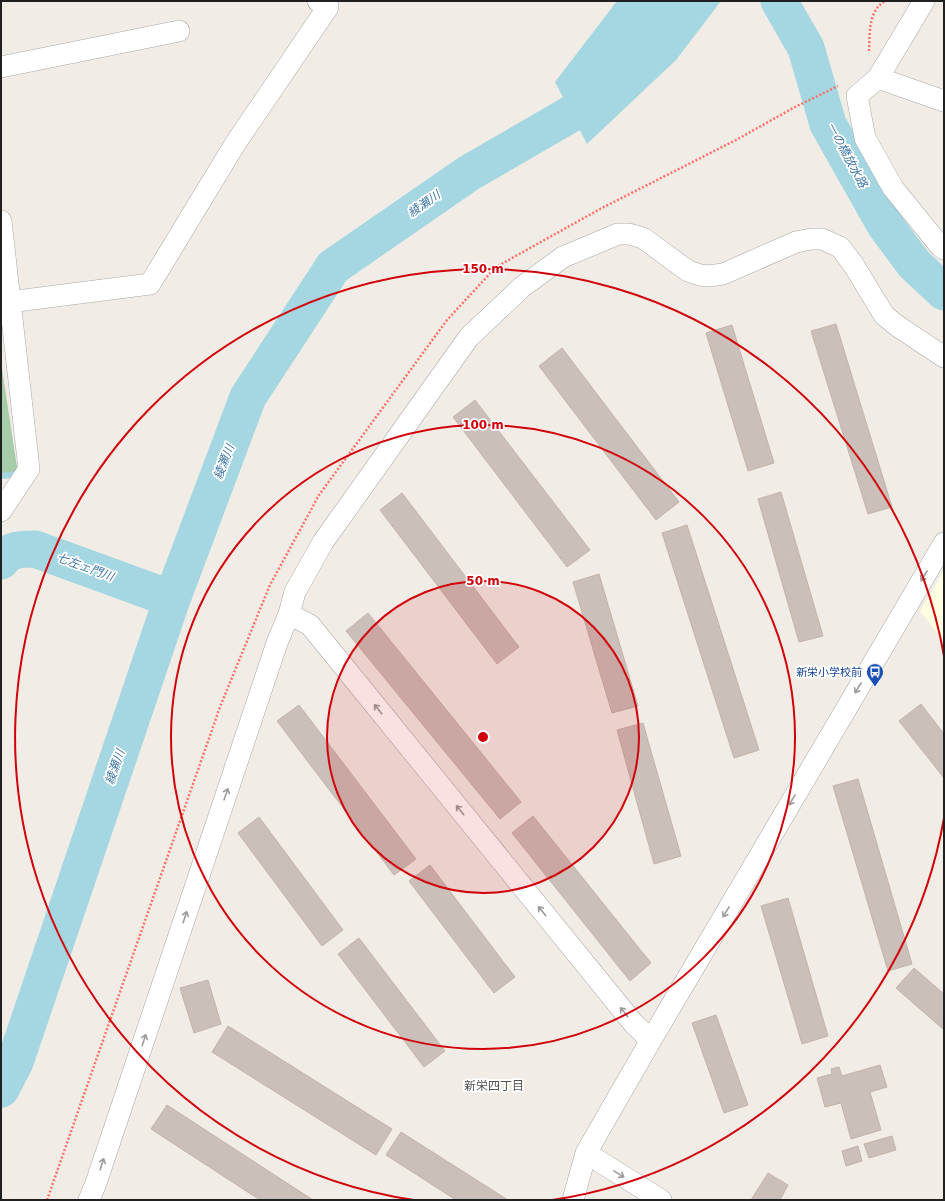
<svg xmlns="http://www.w3.org/2000/svg" width="945" height="1201" font-family="'DejaVu Sans','Noto Sans JP',sans-serif">
<rect width="100%" height="100%" fill="#f1ede6"/>
<path fill="#fffde2" d="M944 571V642L920 611Z"/>
<path fill="#a6ccaa" d="M1 362 18 474 1 477Z"/>
<path fill="#a4d7e1" d="M617 1H721L676 60 587 144 555 82Z"/>
<g fill="none" stroke-linecap="round" stroke-linejoin="round">
<path stroke="#a4d7e1" stroke-width="6" d="M1 476 19 474"/>
<path stroke="#a4d7e1" stroke-width="37" d="M779 1 806 48 828 124 885 225 914 264 944 292
M1 561C9 549 21 549 35 549L172 599
M1 1089 15 1062 172 599 248 397 333 267 469 173 583 107 609 79"/>
</g>
<path fill="#cabfb9" stroke="#c4b3a8" d="M836 324 892 507 868 514 811 331Z
M732 325 774 463 748 471 706 333Z
M562 348 679 502 656 520 539 366Z
M475 400 590 550 567 567 453 417Z
M781 492 823 636 799 642 758 499Z
M402 493 519 647 497 664 380 510Z
M687 525 759 750 734 758 662 533Z
M599 574 638 706 612 713 573 582Z
M368 613 521 802 500 819 346 631Z
M921 704 944 734V778L899 721Z
M299 705 416 859 394 875 277 721Z
M643 723 681 856 654 864 617 730Z
M858 779 912 964 888 971 833 786Z
M533 816 651 963 630 981 512 833Z
M259 817 343 930 322 946 238 833Z
M430 865 515 977 494 993 409 881Z
M788 898 828 1036 802 1044 761 906Z
M359 938 445 1051 424 1067 338 954Z
M914 968 944 994V1030L896 988Z
M208 980 221 1024 194 1033 180 988Z
M716 1015 748 1105 724 1113 692 1023Z
M228 1026 392 1129 376 1155 212 1052Z
M880 1065 887 1087 870 1092 881 1130 851 1139 841 1103 825 1107 817 1078 832 1074 831 1069 839 1067 842 1076Z
M167 1105 313 1200H260L151 1129Z
M401 1132 508 1200H456L386 1155Z
M892 1136 896 1150 869 1158 864 1144Z
M858 1146 862 1161 846 1166 842 1151Z
M768 1173 788 1185 780 1200H751Z"/>
<g fill="none" stroke-linecap="round" stroke-linejoin="round">
<g stroke="#a7a7a7" stroke-width="22">
<path id="minor" d="M924 1 878 78 857 96 865 138 893 188 940 246 944 249
M1 67 179 31
M878 78 944 101
M1 221 29 469 1 511
M1 303 150 284 235 144 328 7 318 1
M289 614 310 625 634 1024 651 1040
M586 1153 661 1200
M89 1200 96 1183 277 643 289 614 295 592 323 542 469 337 522 287 563 257 618 234H629L643 238 688 271 700 275 709 276 723 274 796 242 811 239H822L840 247 853 264 884 315 896 325 944 357
M573 1200 586 1153 651 1040 944 543"/>
</g>
<path stroke="#ff716a" stroke-width="2.5" stroke-dasharray="2 2" stroke-linecap="butt" d="M869 51C870 33 868 11 885 1
M47 1200 220 707 270 585 319 495 447 320 496 267 600 209 736 140 795 107 838 86"/>
<use href="#minor" stroke="#fff" stroke-width="21"/>
</g>
<defs><path id="oneway-shaft" d="M-6 0H5M1.5-3L5.5 0L1.5 3" fill="none" stroke-width="1.6" stroke-linecap="round" stroke-linejoin="round"/></defs>
<g stroke="#9b9b9b">
<use href="#oneway-shaft" transform="translate(924 576) rotate(121)"/>
<use href="#oneway-shaft" transform="translate(858 688) rotate(121)"/>
<use href="#oneway-shaft" transform="translate(378 709) rotate(-129)"/>
<use href="#oneway-shaft" transform="translate(226 794) rotate(-71)"/>
<use href="#oneway-shaft" transform="translate(792 800) rotate(121)"/>
<use href="#oneway-shaft" transform="translate(460 810) rotate(-129)"/>
<use href="#oneway-shaft" transform="translate(542 911) rotate(-129)"/>
<use href="#oneway-shaft" transform="translate(726 912) rotate(121)"/>
<use href="#oneway-shaft" transform="translate(185 917) rotate(-72)"/>
<use href="#oneway-shaft" transform="translate(624 1012) rotate(-129)"/>
<use href="#oneway-shaft" transform="translate(144 1040) rotate(-72)"/>
<use href="#oneway-shaft" transform="translate(102 1164) rotate(-72)"/>
<use href="#oneway-shaft" transform="translate(619 1174) rotate(32)"/>
</g>
<circle cx="483" cy="737" r="156" fill="#d1000b" fill-opacity=".12"/>
<g fill="none" stroke="#d1000b" stroke-width="2">
<circle cx="483" cy="737" r="156"/>
<circle cx="483" cy="737" r="312"/>
<path d="M944 818A468 468 0 0 1 552 1200M414 1200A468 468 0 1 1 944 656"/>
</g>
<defs>
<g id="bus-pin" transform="scale(0.9)"><path d="M0 17L-7.5 6A9.5 9.5 0 1 1 7.5 6Z" fill="#1a4fb4" stroke="#fff"/><path d="M-5-6H5V4H4V6H2V4H-2V6H-4V4H-5ZM-3.5-4V0h7V-4ZM-3.5 1.2v1.5H-2V1.2ZM2 1.2v1.5H3.5V1.2Z" fill="#fff"/></g>
</defs>
<g fill-rule="evenodd">
<use href="#bus-pin" x="875" y="672"/>
</g>
<g text-anchor="middle" dominant-baseline="central" stroke-width="3.5" stroke-linejoin="round" paint-order="stroke">
<g font-size="11" fill="#164399" stroke="#fff" text-anchor="end">
<text x="862" y="672">新栄小学校前</text>
</g>
<g font-size="12" font-style="italic" fill="#4078a6" stroke="#fff">
<text transform="translate(847 155) rotate(62)">一の橋放水路</text>
<text transform="translate(424 204) rotate(-35)">綾瀬川</text>
<text transform="translate(224 462) rotate(-69)">綾瀬川</text>
<text transform="translate(85 567) rotate(20)">七左ェ門川</text>
<text transform="translate(115 767) rotate(-71)">綾瀬川</text>
</g>
<g font-size="12" fill="#535353" stroke="#fff">
<text x="494" y="1086">新栄四丁目</text>
</g>
</g>
<circle cx="483" cy="737" r="6" fill="#d1000b" stroke="#fff" stroke-width="2"/>
<g font-size="12" text-anchor="middle" font-weight="bold" fill="#d1000b" stroke="#fff" stroke-width="3.5" stroke-linejoin="round" paint-order="stroke">
<text x="483" y="273">150 m</text>
<text x="483" y="429">100 m</text>
<text x="483" y="585">50 m</text>
</g>
<rect width="945" height="1201" fill="none" stroke="#202020" stroke-width="4"/>
</svg>
